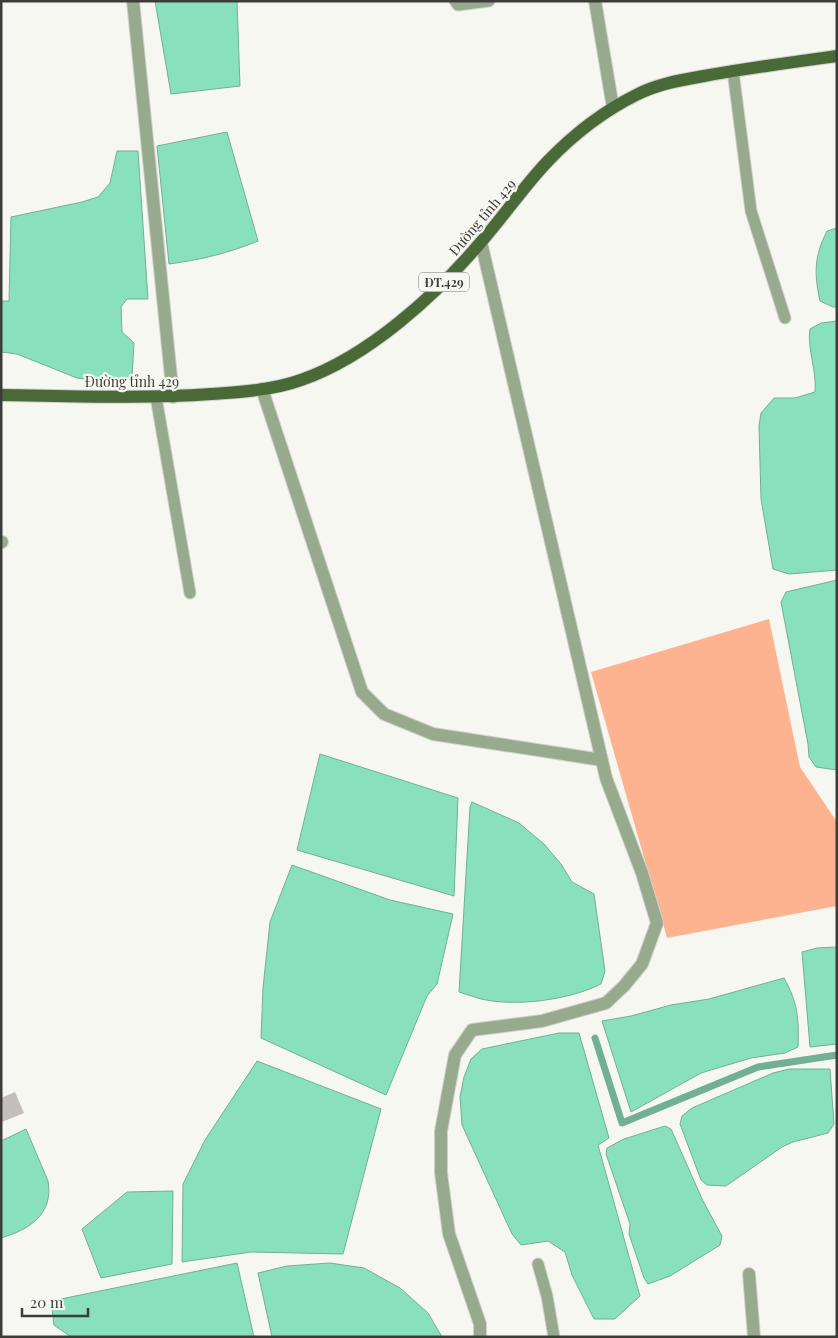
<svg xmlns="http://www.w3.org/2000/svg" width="838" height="1338" font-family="'Playfair Display',serif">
<rect width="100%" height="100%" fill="#f7f7f2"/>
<path fill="#fdb390" d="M769 619 800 767 837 822V906L667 938 591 672Z"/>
<path fill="#88e1bc" stroke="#71b095" d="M155 1H237L240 86 171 94Z
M227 132 258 241C229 253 200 260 169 264L157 146Z
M117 151H138L148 299H127L121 307 122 332 134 343 132 377 115 384 77 378 17 354 1 352V301H9L11 217 82 202 98 197 110 183Z
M837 228V307H833L820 301C814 273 814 257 827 231Z
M837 321V570L789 574 773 569 761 499 759 426 761 413 774 398H795L815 392C817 370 807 350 810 329L821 323Z
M837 580V770L816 767 809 757 808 744 781 602 786 592Z
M320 754 458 798 454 896 297 850Z
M472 802 519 823 544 844 561 864 572 882 594 894 605 971 601 984C569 1000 516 1007 481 999 474 997 466 994 459 992L470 807Z
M292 865 390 900 453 914 437 984 427 996 386 1095 261 1038 263 988 270 922Z
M837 947V1044L810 1047 802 952 817 948Z
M784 978C798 1003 799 1019 798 1047L785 1053 751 1058 701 1073 631 1112 602 1021 631 1016 671 1005 709 999Z
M559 1033H579L609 1138 598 1145 640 1296 615 1319H594L572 1275 565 1252 548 1241 521 1245 512 1234 462 1125 460 1097 464 1077 471 1059 482 1049Z
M257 1061 381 1109 343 1254 251 1252 182 1262 183 1184 205 1140Z
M789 1069H830L834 1124 828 1133 793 1142 782 1147 726 1186 707 1185 701 1180 680 1124 682 1116 692 1108 773 1073Z
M665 1126 671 1129 703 1201 722 1236 720 1245 670 1276 648 1284 644 1278 629 1234 630 1224 606 1154 607 1148 624 1139Z
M26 1129 48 1181C54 1214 29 1230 1 1238V1141Z
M173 1191 172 1264 101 1278 82 1229 127 1192Z
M237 1263 254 1337H71L54 1325 51 1301Z
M330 1263 364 1268 400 1288 428 1313 442 1337H272L258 1273 287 1266Z"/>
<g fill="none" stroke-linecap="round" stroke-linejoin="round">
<path stroke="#71b095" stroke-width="7" d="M595 1038 622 1123 758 1067 837 1055"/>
</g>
<path fill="#c3c0bc" d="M15 1092 24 1113 2 1122 1 1098Z"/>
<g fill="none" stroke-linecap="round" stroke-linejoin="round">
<g stroke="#d2d2cd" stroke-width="13">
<path id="lane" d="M455 1 458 5 489 1
M733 71 751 211 785 318
M156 397 190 593
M538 1264 547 1296 554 1337"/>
</g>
<g stroke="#d2d2cd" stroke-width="14">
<path id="street" d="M133 1 173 397
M595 1 613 108
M262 389 362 692 384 714 433 734 602 760
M1 542H2
M749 1274 754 1337
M480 1337V1324L449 1234 441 1173V1131L455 1055 472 1030 542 1021 606 1003 624 986 642 964 657 923 642 873 606 778 481 242"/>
</g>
<g stroke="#d2d2cd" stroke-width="14">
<path id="primary" d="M1 395C71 396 142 399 211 394 241 392 273 390 301 380 368 357 436 295 481 242 504 216 524 186 548 161 573 135 604 111 636 95 657 84 681 80 704 76 748 68 793 62 837 56"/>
</g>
<use href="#lane" stroke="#97aa8e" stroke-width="11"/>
<use href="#street" stroke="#97aa8e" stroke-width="12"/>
<use href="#primary" stroke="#496a37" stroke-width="12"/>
</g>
<g text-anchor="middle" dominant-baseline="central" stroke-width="4.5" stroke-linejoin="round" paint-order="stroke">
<rect fill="#f7f7f2" stroke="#747471" stroke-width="1" x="419" y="272.5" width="50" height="19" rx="4"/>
<g font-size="12" font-weight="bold" fill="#3c3c3a">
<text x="444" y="282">ĐT.429</text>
</g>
<g font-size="14" fill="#3c3c3a" stroke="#f7f7f2">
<text transform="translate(482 217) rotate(-50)">Đường tỉnh 429</text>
<text x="132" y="381">Đường tỉnh 429</text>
</g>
</g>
<rect width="838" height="1338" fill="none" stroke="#3c3c3a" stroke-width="5"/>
<path d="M22 1308v8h66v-8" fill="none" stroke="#3c3c3a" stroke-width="2.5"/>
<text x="30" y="1308" font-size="15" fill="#3c3c3a" stroke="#f7f7f2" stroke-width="4" paint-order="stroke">20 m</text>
</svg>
